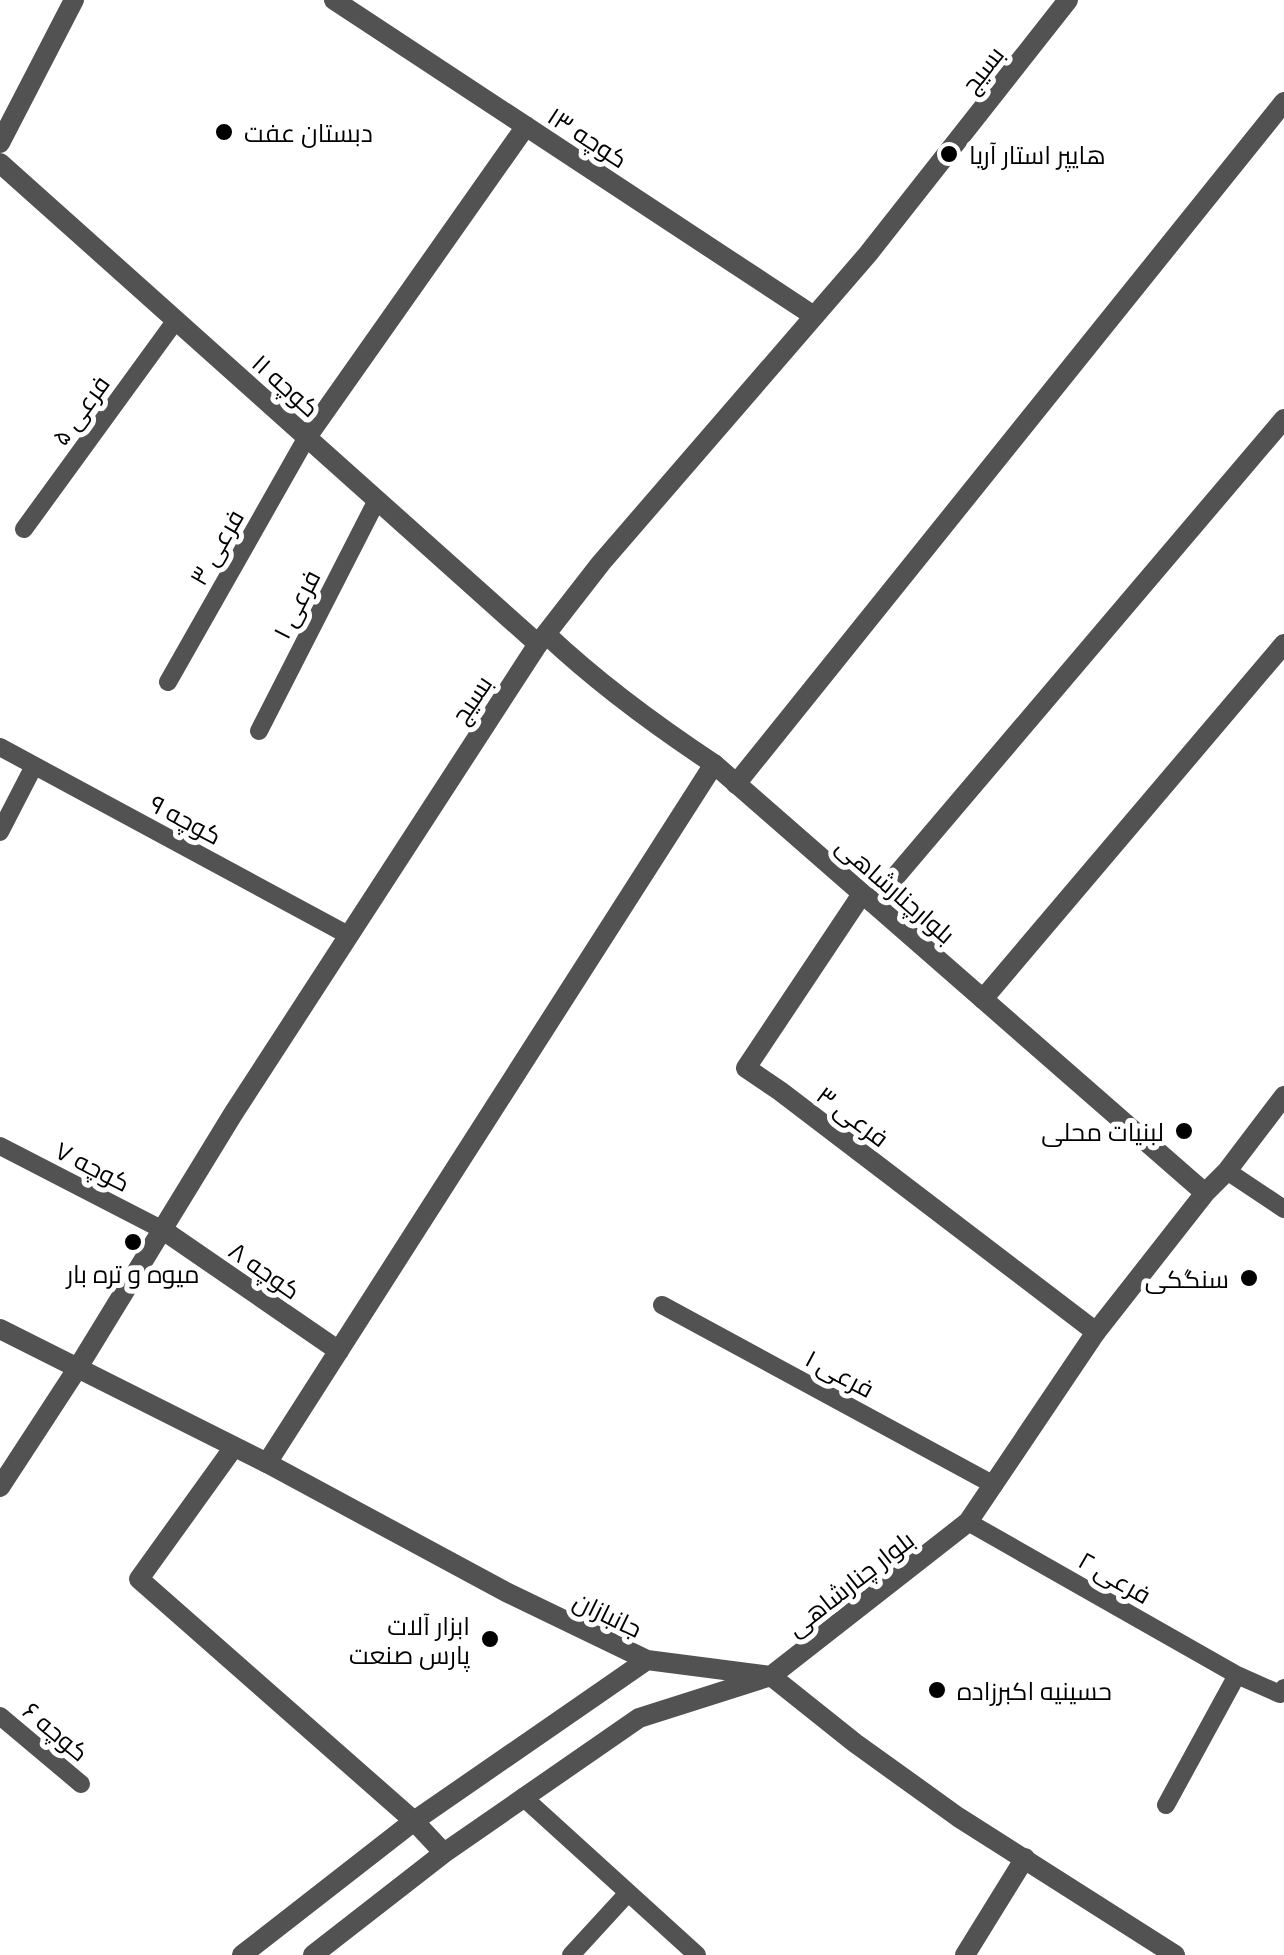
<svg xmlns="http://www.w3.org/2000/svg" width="1284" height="1955" font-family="'IBM Plex Sans',Cairo,sans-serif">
<rect width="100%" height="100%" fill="#fff"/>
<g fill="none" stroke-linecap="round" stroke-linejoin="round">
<path stroke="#525252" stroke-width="18" d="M24 529 176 320
M168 682 307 437
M259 731 377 500
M0 747 348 935
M0 832 34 766
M0 1146 163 1230
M1227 1171 1284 1209
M662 1305 994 1485
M968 1522 1237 1675
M0 1716 81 1784
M523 1797 697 1955
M1166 1805 1237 1675 1280 1694 1284 1688
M571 1955 627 1894"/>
<path stroke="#525252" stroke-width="20" d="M334 0 814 316
M0 143 74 0
M0 163 538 644
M307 437 526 126
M736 784 1284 102
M862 894 746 1068 780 1091 1096 1332
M873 903 1284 419
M983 999 1284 644
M163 1230 339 1351
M234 1447 139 1579 414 1821
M267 1463 714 764
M965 1955 1025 1858"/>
<path stroke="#525252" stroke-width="20" d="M547 635C598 683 655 725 714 764L1205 1193
M0 1329 267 1463 506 1592 647 1660 771 1676 855 1743 958 1817 1175 1955
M0 1487 77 1369 233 1114 538 644 601 563 868 254 1068 0
M414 1821 444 1853
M242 1955 414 1821 647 1660
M313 1955 444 1853 639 1718 771 1676 968 1522 1096 1332 1205 1193 1227 1171 1284 1096"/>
</g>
<g fill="#000" stroke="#fff" stroke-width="4">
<circle cx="224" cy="132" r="10"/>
<circle cx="949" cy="154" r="10"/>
<circle cx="1184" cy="1131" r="10"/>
<circle cx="133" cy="1242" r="10"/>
<circle cx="1249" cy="1278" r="10"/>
<circle cx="490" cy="1639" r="10"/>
<circle cx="937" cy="1690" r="10"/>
</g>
<g text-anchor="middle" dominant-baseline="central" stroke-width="10" stroke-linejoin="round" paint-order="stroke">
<g font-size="25" fill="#000" stroke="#fff">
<text transform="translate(982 69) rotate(-52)">بسیج</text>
<text transform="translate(588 137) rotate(33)">کوچه ۱۳</text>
<text transform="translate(286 385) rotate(42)">کوچه ۱۱</text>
<text transform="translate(80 410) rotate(-54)">فرعی ۵</text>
<text transform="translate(216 547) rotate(-60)">فرعی ۳</text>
<text transform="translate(296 604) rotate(-63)">فرعی ۱</text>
<text transform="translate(471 699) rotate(-56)">بسیج</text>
<text transform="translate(186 819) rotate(28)">کوچه ۹</text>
<text transform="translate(896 890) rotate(41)">بلوارچنارشاهی</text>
<text transform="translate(853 1116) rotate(37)">فرعی ۳</text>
<text transform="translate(93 1166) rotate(27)">کوچه ۷</text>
<text transform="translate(265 1270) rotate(35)">کوچه ۸</text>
<text transform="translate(840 1373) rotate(28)">فرعی ۱</text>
<text transform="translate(1115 1577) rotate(30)">فرعی ۲</text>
<text transform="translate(850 1583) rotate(-38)">بلوار چنارشاهی</text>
<text transform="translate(608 1614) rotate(26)">جانبازان</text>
<text transform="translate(56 1731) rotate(40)">کوچه ۶</text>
</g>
<g font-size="25" fill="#000" stroke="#fff" text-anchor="start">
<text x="244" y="132">دبستان عفت</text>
<text x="969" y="154">هایپر استار آریا</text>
<text x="1164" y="1131" text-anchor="end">لبنیات محلی</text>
<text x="133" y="1273" text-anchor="middle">میوه و تره بار</text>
<text x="1229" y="1278" text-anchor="end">سنگکی</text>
<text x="470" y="1625" text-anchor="end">ابزار آلات<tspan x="470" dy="29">پارس صنعت</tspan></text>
<text x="957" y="1690">حسینیه اکبرزاده</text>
</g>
</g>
</svg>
